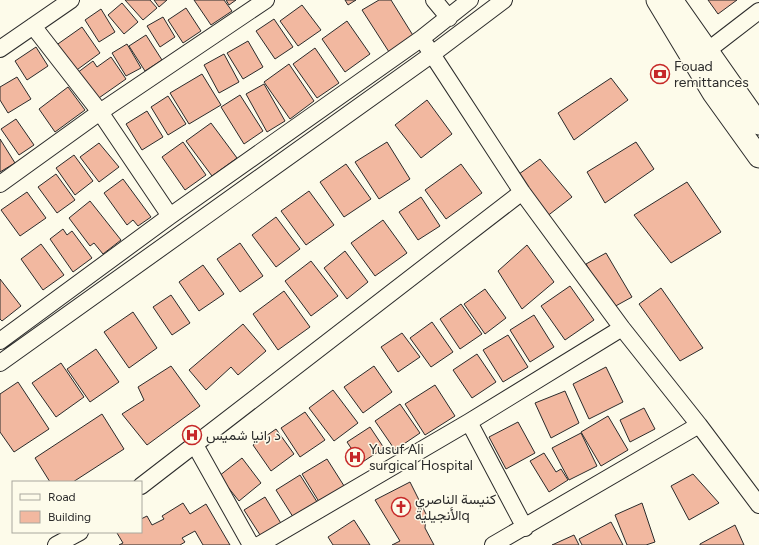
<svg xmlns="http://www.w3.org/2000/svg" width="759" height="545" font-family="Figtree,Vazirmatn,sans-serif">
<rect width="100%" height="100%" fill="#fdfbea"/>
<path fill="#f2b8a0" stroke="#2b2b2b" d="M125 0H150L157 8 143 20Z
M154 0H167L159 7Z
M194 0H224L232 11 211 25Z
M226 0H236L229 5Z
M345 0H356L348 5Z
M379 0H391L414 37 389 52 362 10Z
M708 0H737L718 14Z
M122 3 138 22 124 34 108 15Z
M302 5 321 30 298 46 280 21Z
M186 8 201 31 183 43 168 20Z
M101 9 115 32 99 42 85 20Z
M163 17 175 37 160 47 147 26Z
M274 19 293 47 275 59 256 31Z
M347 21 370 54 345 72 322 39Z
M82 27 100 53 74 72 55 46Z
M146 35 162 60 145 71 129 46Z
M248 41 263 67 243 79 227 53Z
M127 44 141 68 126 76 112 53Z
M36 47 48 66 27 80 15 61Z
M315 48 339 83 317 98 293 64Z
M224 54 239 82 219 93 204 65Z
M111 57 126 79 96 100 77 73 93 61 97 67Z
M289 64 314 101 290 119 264 82Z
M202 74 221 105 189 124 170 93Z
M17 77 31 99 8 113 0 100V87Z
M611 78 628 100 574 140 558 113Z
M264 84 285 121 267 132 246 94Z
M68 87 85 110 55 132 39 109Z
M240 95 263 131 244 144 221 107Z
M168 96 186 124 168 135 151 107Z
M427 100 452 134 421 158 395 125Z
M147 111 163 137 142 150 126 124Z
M16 119 34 145 19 155 1 129Z
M211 123 237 158 212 176 186 141Z
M0 139 15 163 0 172Z
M183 142 206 175 185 190 162 157Z
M387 142 410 179 379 199 355 162Z
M636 142 654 169 605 203 587 172Z
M99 143 119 167 99 182 80 157Z
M74 155 93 181 75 195 56 168Z
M540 159 572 197 546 217 519 174Z
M346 164 371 199 344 217 320 182Z
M461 164 482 193 446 219 425 190Z
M56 174 75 200 57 213 38 187Z
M123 179 151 217 138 226 133 220 127 225 104 193Z
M687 182 721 232 671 263 634 215Z
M309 191 334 225 306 245 281 211Z
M27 192 46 218 20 236 1 210Z
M421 197 440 226 418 240 399 212Z
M90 201 121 240 103 254 94 243 90 246 69 218Z
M276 217 300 249 276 267 252 235Z
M383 220 407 253 375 276 351 243Z
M63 229 67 235 72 231 92 258 73 272 50 239Z
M240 243 263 276 240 292 217 259Z
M41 244 64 275 43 290 21 259Z
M527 245 554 282 522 309 498 271Z
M345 251 368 282 347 299 324 268Z
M606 253 632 297 612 308 586 264Z
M311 261 338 296 311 316 285 281Z
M203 265 224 294 199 311 179 282Z
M0 279 21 306 2 321 0 319Z
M570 286 594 320 565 340 541 306Z
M661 288 703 348 680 361 639 304Z
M485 289 506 318 485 334 464 304Z
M284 291 310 327 278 350 253 314Z
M171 295 190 323 172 335 153 307Z
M461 304 482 334 460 349 440 319Z
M133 312 157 348 129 368 104 332Z
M534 315 554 347 530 362 510 330Z
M432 322 453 352 431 367 410 338Z
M243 324 266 351 238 375 231 367 206 390 189 370Z
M402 333 420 357 398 372 381 347Z
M508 335 528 367 503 382 483 350Z
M96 349 119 382 90 402 67 369Z
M477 354 496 382 472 398 453 370Z
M61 363 84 397 56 417 32 383Z
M171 366 200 406 147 445 122 414 144 400 138 387Z
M374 366 392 392 363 413 344 387Z
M606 367 623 402 589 419 573 384Z
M18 382 49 429 14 452 0 432V394Z
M435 385 455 416 425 435 405 404Z
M333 390 358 423 334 441 309 408Z
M565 391 579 423 551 438 535 403Z
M400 404 420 433 395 450 375 421Z
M644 408 655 429 630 442 620 420Z
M305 412 325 440 300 457 281 428Z
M102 414 124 449 73 482H50L35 458Z
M608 416 628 450 601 466 581 432Z
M518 422 535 453 506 469 489 437Z
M370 427 384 448 361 463 347 442Z
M276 429 294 454 271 471 253 445Z
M581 433 597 466 569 480 552 448Z
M544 453 556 472 561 469 568 480 549 492 530 461Z
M242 458 261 483 239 501 219 476Z
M327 459 346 489 321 505 302 474Z
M693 474 719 503 689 520 671 486Z
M300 475 319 505 295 520 276 490Z
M410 482 426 514 425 528 434 545H392L400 541 375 500Z
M265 497 282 525 262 538 244 510Z
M183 503 190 514 206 504 230 545H203L195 531 182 538 185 542 180 545H119L123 543 117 533 119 532H141V519L147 516 152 525 164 519 162 516Z
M642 503 655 542 646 545H627L615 515Z
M354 520 370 545H333L328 537Z
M611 522 623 545H582L579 539Z
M735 525 744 545H700V544Z
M574 535 579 545H552Z"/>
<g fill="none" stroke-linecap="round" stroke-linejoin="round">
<g stroke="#2b2b2b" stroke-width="18">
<path id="minor" d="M434 0 449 18
M33 26 100 112 170 216
M426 45 522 192 622 328 699 425 759 505
M0 49 71 0
M707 51 759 11
M0 184 100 112 266 0
M0 341 170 216 422 38 470 0
M0 363 431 55 504 0
M469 422 525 528
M195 445 251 545
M141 486 522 192
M56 545 80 532
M259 545 469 422 622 328
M493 545 699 425"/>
</g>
<g stroke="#2b2b2b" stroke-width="23">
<path id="major" d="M657 0 713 93 759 157
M672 0 759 124"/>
</g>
<use href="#minor" stroke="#fdfbea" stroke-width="16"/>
<use href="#major" stroke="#fdfbea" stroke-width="21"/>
</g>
<defs>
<g id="bank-ring" transform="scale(1)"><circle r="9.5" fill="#fdfbea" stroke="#c62828" stroke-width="1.5"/><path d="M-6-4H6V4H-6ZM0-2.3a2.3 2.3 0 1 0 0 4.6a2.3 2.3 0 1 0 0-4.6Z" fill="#c62828"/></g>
<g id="hospital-ring" transform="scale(1)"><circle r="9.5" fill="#fdfbea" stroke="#c62828" stroke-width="1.5"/><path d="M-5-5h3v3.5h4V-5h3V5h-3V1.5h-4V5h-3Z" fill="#c62828"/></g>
<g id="church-ring" transform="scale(1)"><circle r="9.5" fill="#fdfbea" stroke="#c62828" stroke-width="1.5"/><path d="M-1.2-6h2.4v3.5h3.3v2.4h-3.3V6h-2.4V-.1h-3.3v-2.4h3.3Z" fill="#c62828"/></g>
</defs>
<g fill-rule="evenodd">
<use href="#bank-ring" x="660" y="74"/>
<use href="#hospital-ring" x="192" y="435"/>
<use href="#hospital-ring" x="355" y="457"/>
<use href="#church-ring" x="401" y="507"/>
</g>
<g text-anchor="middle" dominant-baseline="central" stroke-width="3" stroke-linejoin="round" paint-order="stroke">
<g font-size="14" fill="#2b2b2b" stroke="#fdfbea" text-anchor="start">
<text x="674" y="66">Fouad<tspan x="674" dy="16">remittances</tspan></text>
<text x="206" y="435">د رانيا شميس</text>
<text x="369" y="449">Yusuf Ali<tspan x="369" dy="16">surgical Hospital</tspan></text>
<text x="415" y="499">كنيسة الناصري<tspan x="415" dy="16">الأنجيليةq</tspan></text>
</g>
</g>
<rect x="12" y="481" width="130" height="52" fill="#fdfbea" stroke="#a9a89e"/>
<rect x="20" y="494" width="20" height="6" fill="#fdfbea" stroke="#a9a89e"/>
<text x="48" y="501" font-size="12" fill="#2b2b2b">Road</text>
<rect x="20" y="511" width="20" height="12" fill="#f2b8a0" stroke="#a9a89e"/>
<text x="48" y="521" font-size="12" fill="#2b2b2b">Building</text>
</svg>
